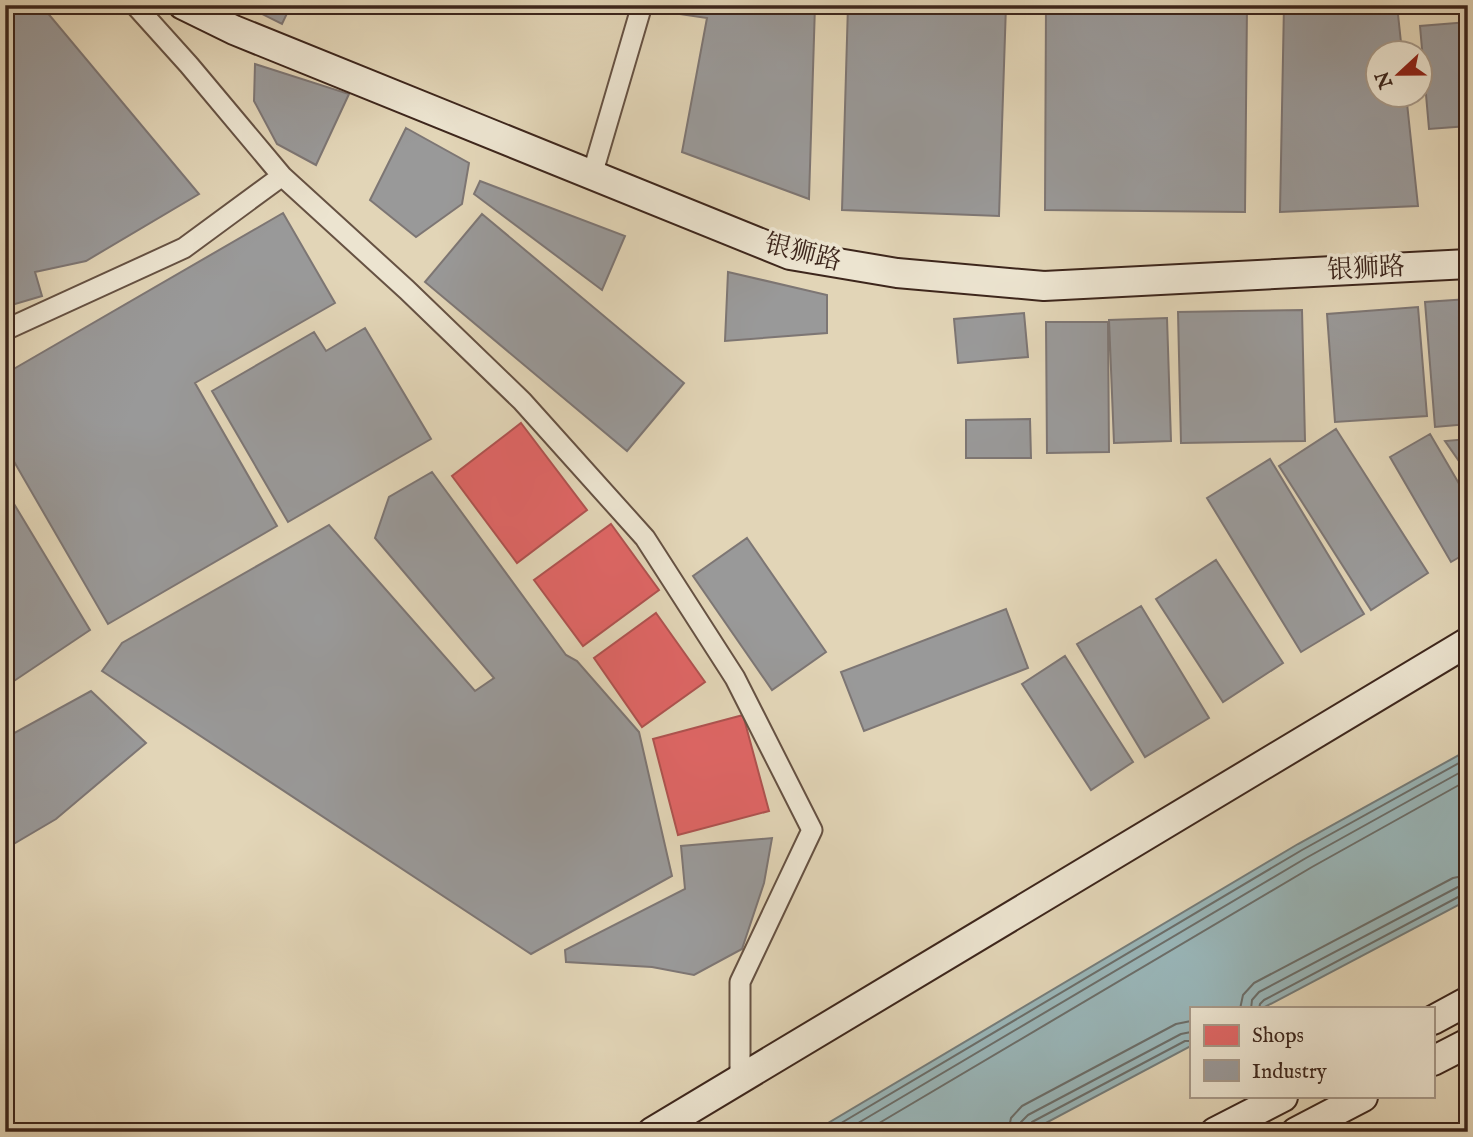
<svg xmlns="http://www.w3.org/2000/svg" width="1473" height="1137" font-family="'IM FELL English','Noto Serif SC',serif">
<rect width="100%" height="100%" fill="#e2d5b7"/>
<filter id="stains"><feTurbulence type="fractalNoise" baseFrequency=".00286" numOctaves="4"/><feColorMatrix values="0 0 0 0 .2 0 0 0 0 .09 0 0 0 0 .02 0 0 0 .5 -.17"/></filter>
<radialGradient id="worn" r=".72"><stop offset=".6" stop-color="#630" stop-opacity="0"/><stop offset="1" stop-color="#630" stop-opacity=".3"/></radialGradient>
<path fill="#99b6b9" stroke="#747c7a" stroke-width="2" d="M1468 750V900L1261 1009H1191V1046L1029 1132H813L1298 844Z"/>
<path fill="#e06666" stroke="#af5350" stroke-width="2" d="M521 423 587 510 517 563 452 476Z
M611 524 659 590 583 646 534 580Z
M656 613 705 682 642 727 594 658Z
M743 715 769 811 678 835 653 739Z"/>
<path fill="#999" stroke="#7d7674" stroke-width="2" d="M5 5H41L199 194 86 261 35 272 42 296 5 307Z
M244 5H291L282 24Z
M661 5H815L809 199 682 152 707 18 659 11Z
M848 5H1006L999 216 842 210Z
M1046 5H1247L1245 212 1045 210Z
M1284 5H1397L1402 52H1378V94H1406L1418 206 1280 212Z
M1468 22V126L1429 129 1420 26Z
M255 64 349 94 316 165 277 144 254 101Z
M406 128 469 163 462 204 416 237 370 200Z
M480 181 625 236 602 290 474 194Z
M283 213 335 303 195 383 277 526 108 624 5 446V374Z
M482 214 684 383 627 451 425 282Z
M728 272 827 295V333L725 341Z
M1468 299V424L1435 427 1425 302Z
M1418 307 1427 416 1335 422 1327 314Z
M1302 310 1305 441 1181 443 1178 312Z
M1024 313 1028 357 958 363 954 319Z
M1167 318 1171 441 1114 443 1109 320Z
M1046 322H1108L1109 452 1047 453Z
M365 328 431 439 288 522 212 391 314 332 326 351Z
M1030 419 1031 458H966V420Z
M1336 429 1428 573 1371 610 1279 466Z
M1430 434 1468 499V552L1451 562 1390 457Z
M1468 439V474L1445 441Z
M1270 459 1364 614 1301 652 1207 498Z
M432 472 566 655 577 661 639 732 672 876 531 954 102 671 122 643 329 525 475 691 494 678 375 538 389 497Z
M5 489 90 630 5 687Z
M747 538 826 652 772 690 693 576Z
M1216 560 1283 663 1223 702 1156 599Z
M1141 606 1209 718 1145 757 1077 644Z
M1006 609 1028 668 864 731 841 672Z
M1065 656 1133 762 1091 790 1022 684Z
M91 691 146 743 56 819 5 849V738Z
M772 838 764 883 742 949 694 975 652 967 566 962 565 950 685 889 681 846Z"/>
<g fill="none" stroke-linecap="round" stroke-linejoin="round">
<path stroke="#6b6e6a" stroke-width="2" d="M1240 1009 1243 995 1254 983 1453 878 1468 875
M1251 1009 1252 1000 1259 992 1458 887 1468 885
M1259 1009 1260 1004 1264 1000 1462 895 1468 894
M826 1132 1302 850 1468 758
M843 1132 1306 858 1468 768
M864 1132 1312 867 1468 780
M1008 1132 1011 1118 1022 1106 1176 1024 1191 1021
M1019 1132 1021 1122 1028 1115 1181 1034 1191 1032
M1028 1132 1032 1122 1185 1041H1191"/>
<g stroke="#665243" stroke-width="23">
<path id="minor" d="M135 5 189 65 282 176 407 290 522 401 645 538 735 678 812 830 740 982V1080
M592 175 642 5
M5 330 184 248 282 176"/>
</g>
<g stroke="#3d261c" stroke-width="32">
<path id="secondary" d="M183 5 234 30 790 255 897 273 1044 286 1468 264
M1433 1020 1468 1001
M1433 1061 1468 1043
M652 1132 1468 642
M1215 1132 1283 1097
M1296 1132 1363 1097"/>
</g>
<use href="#minor" stroke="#ece4d0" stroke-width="19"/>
<use href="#secondary" stroke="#ece4d0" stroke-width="28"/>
</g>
<g text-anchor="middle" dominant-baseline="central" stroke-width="7" stroke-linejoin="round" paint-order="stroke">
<g font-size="26" fill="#3d261c" stroke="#ece4d0">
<text transform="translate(803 253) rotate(14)">银狮路</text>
<text transform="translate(1366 269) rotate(-3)">银狮路</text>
</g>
</g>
<rect width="1473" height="1137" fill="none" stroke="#e2d5b7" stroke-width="28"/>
<rect x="7" y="7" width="1459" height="1123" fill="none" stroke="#3d261c" stroke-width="3.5"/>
<rect x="14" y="14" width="1445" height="1109" fill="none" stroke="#3d261c" stroke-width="2"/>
<rect x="1190" y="1007" width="245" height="91" fill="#ece4d0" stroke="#a69888" stroke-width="2"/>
<rect x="1204" y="1025" width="35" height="21" fill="#e06666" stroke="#a69888" stroke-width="2"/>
<text x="1252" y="1042" font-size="21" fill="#3d261c">Shops</text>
<rect x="1204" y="1060" width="35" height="21" fill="#999999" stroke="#a69888" stroke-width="2"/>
<text x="1252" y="1078" font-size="21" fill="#3d261c">Industry</text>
<g transform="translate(1399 74) rotate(248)"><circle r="33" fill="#ece4d0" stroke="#a69888" stroke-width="2"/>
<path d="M0-5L12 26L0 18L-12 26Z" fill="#8f2418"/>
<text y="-10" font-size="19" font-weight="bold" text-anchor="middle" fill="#3d261c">N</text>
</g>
<rect width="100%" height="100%" filter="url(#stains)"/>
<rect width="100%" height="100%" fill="url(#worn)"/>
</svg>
